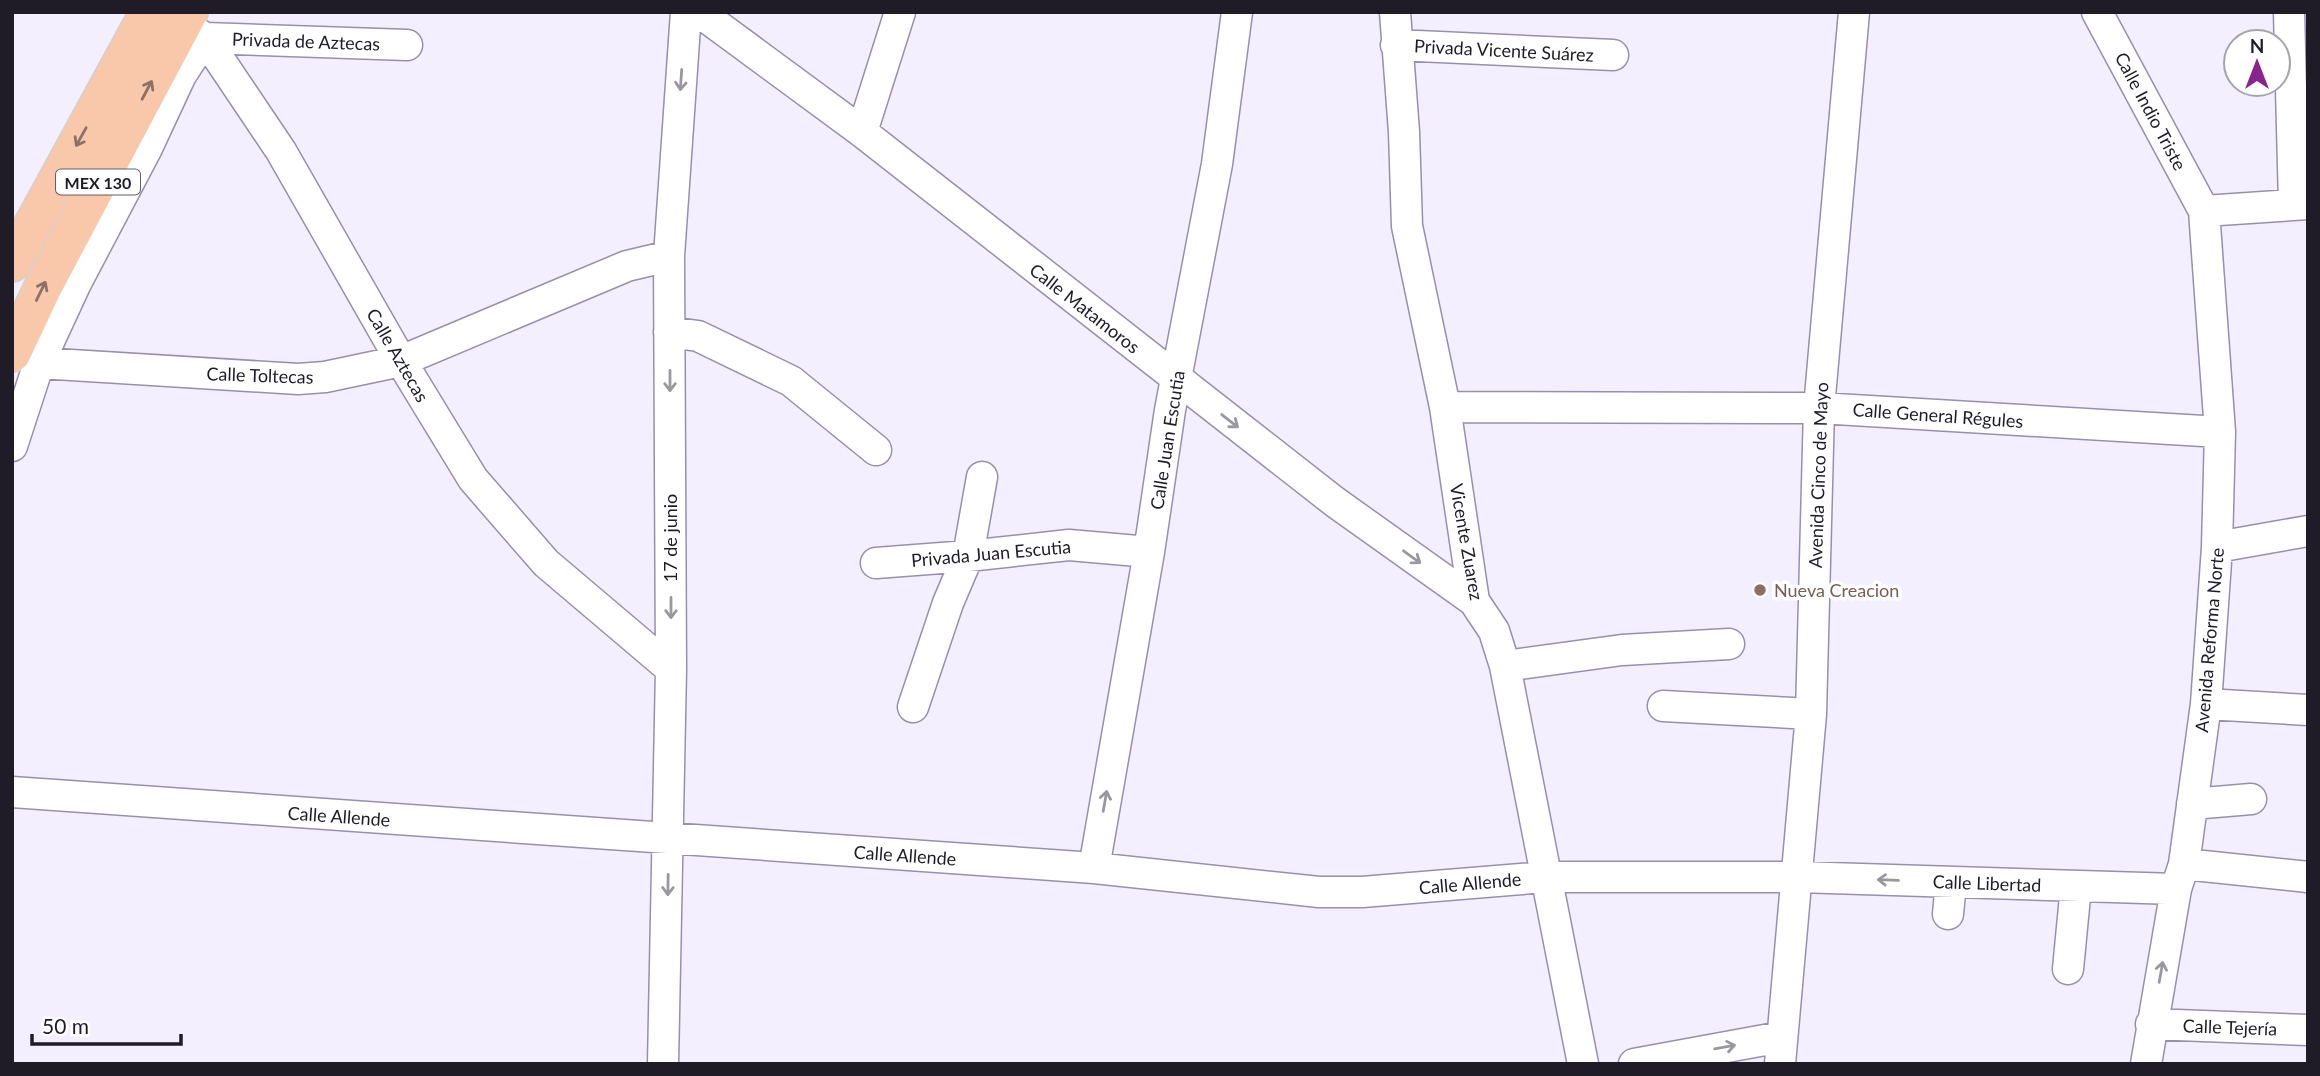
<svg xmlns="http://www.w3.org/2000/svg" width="2320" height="1076" font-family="Lato,sans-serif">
<rect width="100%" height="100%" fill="#f3effe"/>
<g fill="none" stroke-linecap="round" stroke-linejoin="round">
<g stroke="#988faf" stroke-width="33">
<path id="minor" d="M699 12 862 132 1335 502 1474 601
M1395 12 1404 132 1407 226 1445 407 1474 601 1494 631 1505 666 1583 1064
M2097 12 2204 211 2220 432 2217 547 2206 704 2184 864 2176 889 2146 1064
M2289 12 2294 204
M164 13 205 38 281 151 401 361 473 479 546 563 671 669
M1396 45 1613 55
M862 132 900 12
M2204 211 2308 204
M669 332 698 336 791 381 876 450
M39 363 298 379 325 377 401 361 627 266 669 256
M1445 407 1819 408 2220 432
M12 446 39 363 76 283 147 148 181 75 205 38 407 45
M2217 547 2308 531
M876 563 968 556 1069 545 1149 552
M1505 666 1622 650 1729 644
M2206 704 2308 710
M1663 706 1811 714
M913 707 948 603 968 556 982 477
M12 792 1094 868 1319 892H1362L1546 877H1798L2176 889
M2192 804 2251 799
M2184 864 2308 877
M1094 868 1149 552 1170 410 1217 164 1237 12
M1948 914 1951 882
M2068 969 2076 886
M2151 1024 2308 1030
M663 1064 671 669 669 256 686 12
M1634 1064 1781 1037
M1780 1064 1811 714 1819 408 1854 12"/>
</g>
<g stroke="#d2d1d4" stroke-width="40">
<path id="major" d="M12 263 149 12
M12 353 43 287 189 12"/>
</g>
<use href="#minor" stroke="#fff" stroke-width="30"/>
<use href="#major" stroke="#f9c7a9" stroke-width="37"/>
</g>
<defs><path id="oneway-shaft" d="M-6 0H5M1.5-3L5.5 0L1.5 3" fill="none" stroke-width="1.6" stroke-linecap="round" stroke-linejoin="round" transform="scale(1.75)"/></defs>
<g stroke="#9a989e">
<use href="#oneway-shaft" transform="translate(681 80) rotate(94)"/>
<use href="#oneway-shaft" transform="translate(670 381) rotate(90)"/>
<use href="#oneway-shaft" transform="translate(1230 421) rotate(38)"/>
<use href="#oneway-shaft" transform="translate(1412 557) rotate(36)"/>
<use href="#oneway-shaft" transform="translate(671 608) rotate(90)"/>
<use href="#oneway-shaft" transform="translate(1105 801) rotate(-80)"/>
<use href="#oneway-shaft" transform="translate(1888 880) rotate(-178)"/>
<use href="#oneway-shaft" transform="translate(668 885) rotate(91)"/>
<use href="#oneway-shaft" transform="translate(2161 972) rotate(-80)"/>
<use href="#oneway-shaft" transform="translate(1725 1047) rotate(-10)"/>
</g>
<g stroke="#8c7168">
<use href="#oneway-shaft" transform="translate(147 90) rotate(-62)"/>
<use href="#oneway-shaft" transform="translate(81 137) rotate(119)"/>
<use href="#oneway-shaft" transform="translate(41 291) rotate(-64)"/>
</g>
<circle fill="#8d6e63" stroke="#fff" stroke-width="2.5" cx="1760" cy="590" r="7"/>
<g text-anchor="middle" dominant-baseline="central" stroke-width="7" stroke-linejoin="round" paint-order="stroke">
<rect fill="#fff" stroke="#625f68" stroke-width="2" x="56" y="169.5" width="84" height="25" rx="5"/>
<g font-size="16" font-weight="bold" fill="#1f1b27">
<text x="98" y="182">MEX 130</text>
</g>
<g font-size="18" fill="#1f1b27" stroke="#fff">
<text transform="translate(306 41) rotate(2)">Privada de Aztecas</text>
<text transform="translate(1504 50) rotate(3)">Privada Vicente Suárez</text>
<text transform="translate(2151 111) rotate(62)">Calle Indio Triste</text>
<text transform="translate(1085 308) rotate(38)">Calle Matamoros</text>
<text transform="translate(398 355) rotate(60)">Calle Aztecas</text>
<text transform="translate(260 375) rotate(2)">Calle Toltecas</text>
<text transform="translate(1938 415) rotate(4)">Calle General Régules</text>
<text transform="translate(1167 440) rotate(-81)">Calle Juan Escutia</text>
<text transform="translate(1818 475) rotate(-88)">Avenida Cinco de Mayo</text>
<text transform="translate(670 538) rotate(-90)">17 de junio</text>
<text transform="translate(1467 542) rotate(80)">Vicente Zuarez</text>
<text transform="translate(991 553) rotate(-5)">Privada Juan Escutia</text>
<text transform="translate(2209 640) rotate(-85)">Avenida Reforma Norte</text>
<text transform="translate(339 816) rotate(4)">Calle Allende</text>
<text transform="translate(905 855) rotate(4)">Calle Allende</text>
<text transform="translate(1470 883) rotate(-5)">Calle Allende</text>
<text transform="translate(1987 883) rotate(2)">Calle Libertad</text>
<text transform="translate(2230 1027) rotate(2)">Calle Tejería</text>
</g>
<g font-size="18" fill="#785e54" stroke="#fff" text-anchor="start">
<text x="1774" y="590">Nueva Creacion</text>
</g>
</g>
<rect width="2320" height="1076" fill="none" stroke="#1f1b27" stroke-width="28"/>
<g transform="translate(2257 63)"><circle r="33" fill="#ffffff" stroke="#a5a4a9" stroke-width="2"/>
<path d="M0-5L12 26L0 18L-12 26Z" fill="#88248c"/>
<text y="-10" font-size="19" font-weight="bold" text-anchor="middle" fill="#1f1b27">N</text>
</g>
<path d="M32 1034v10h149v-10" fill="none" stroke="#1f1b27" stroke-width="3.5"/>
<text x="42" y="1034" font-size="21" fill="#1f1b27" stroke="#ffffff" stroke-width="5" paint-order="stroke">50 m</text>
</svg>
